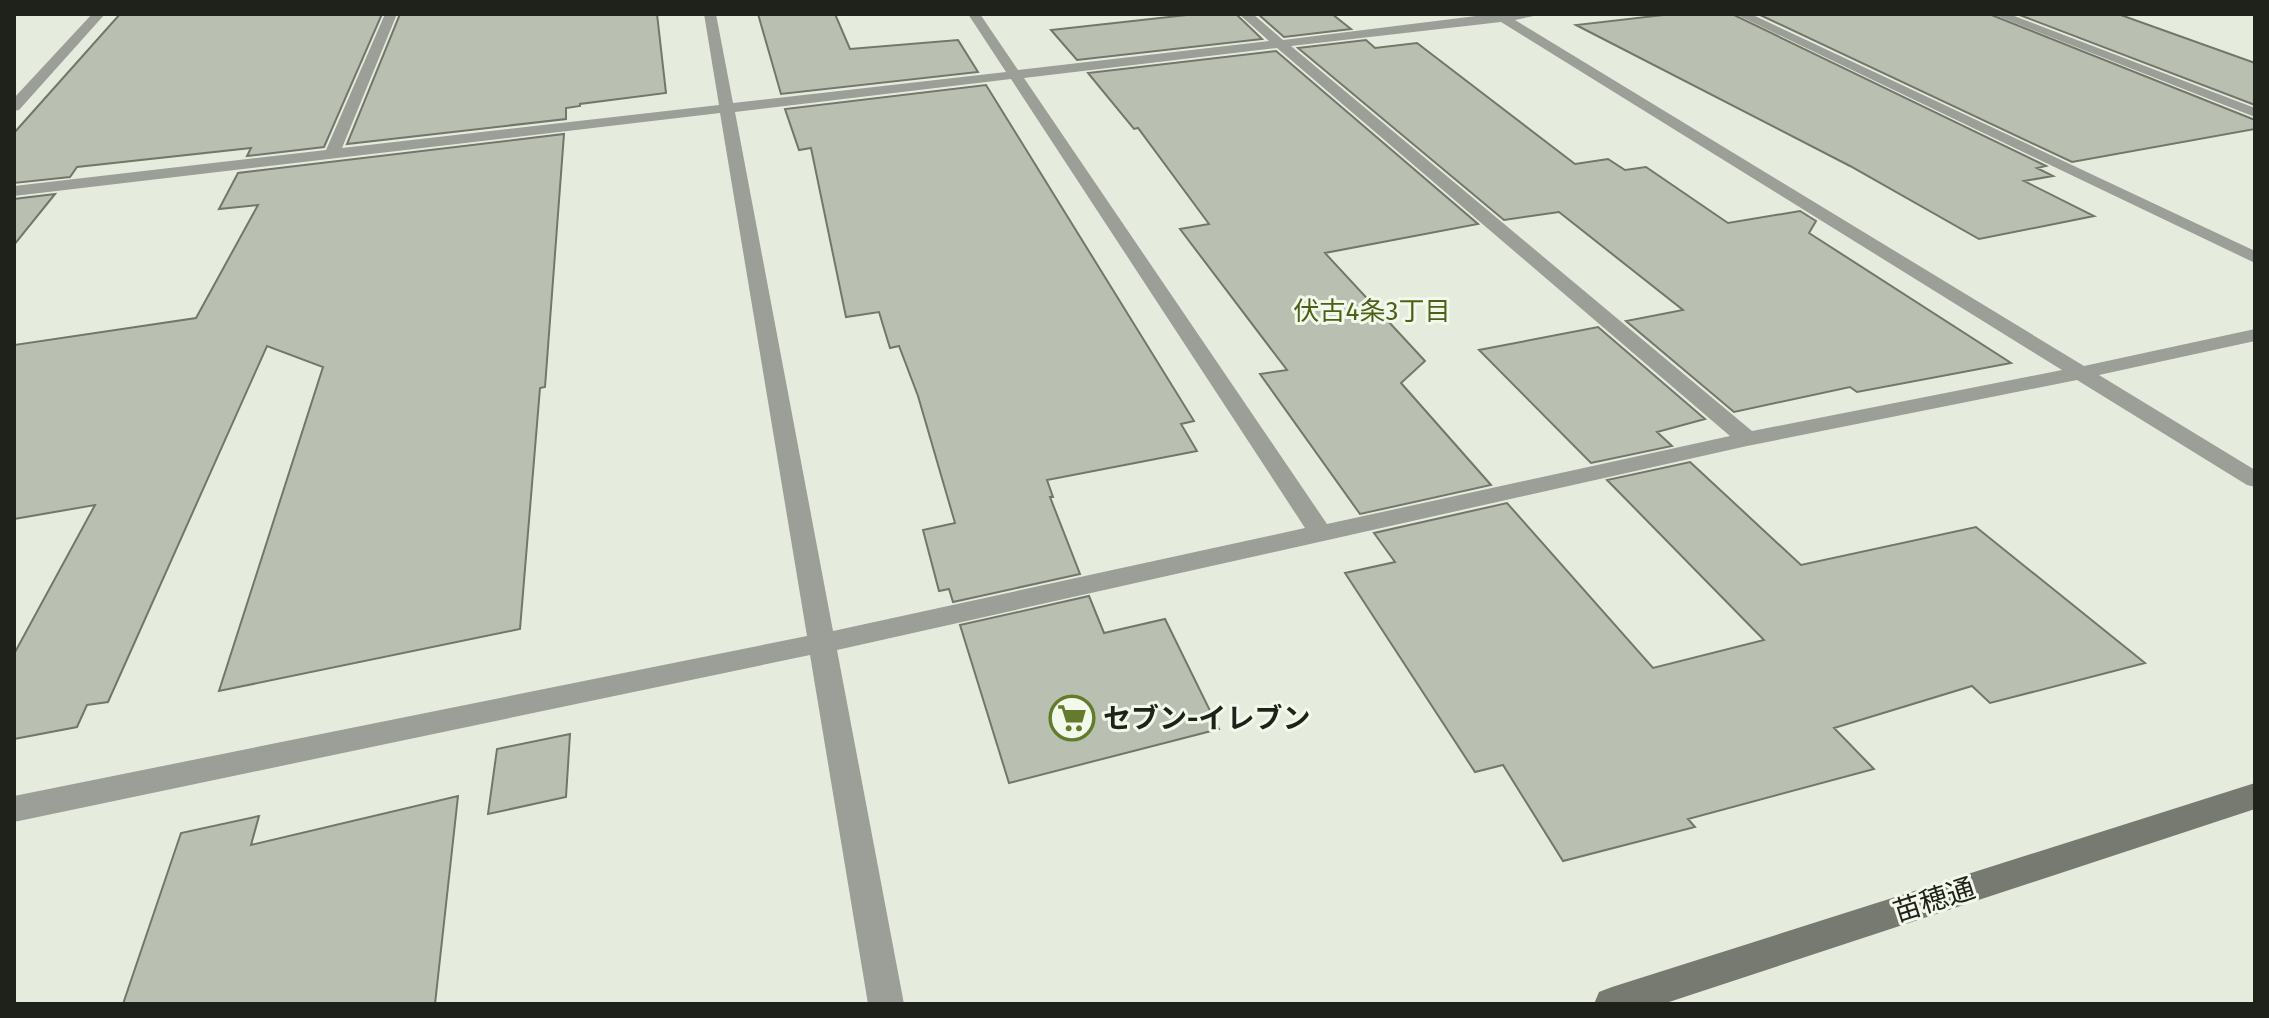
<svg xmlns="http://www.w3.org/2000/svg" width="2269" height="1018" font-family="'Fira Sans','Noto Sans JP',sans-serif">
<rect width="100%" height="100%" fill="#e6ecdd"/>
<path fill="#bac0b1" stroke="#72776a" stroke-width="2" d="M120 14H382L324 147 247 156 251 148 77 167 70 177 14 183V133Z
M400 14H657L666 93 580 104V106L566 108V119L347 144Z
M758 14H835L850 49 958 40 978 72 781 94Z
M1196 14H1236L1262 39 1077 60 1051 30Z
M1258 14H1332L1351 29 1284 37Z
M1672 14H1732L2046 166 2037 168 2053 176 2024 181 2094 216 1979 239 1850 166 1576 25Z
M1758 14H1989L2255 120V129L2072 162Z
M2017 14H2118L2255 63V105Z
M1366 40 1375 48 1417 43 1575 164 1608 159 1625 170 1646 167 1728 223 1800 211 1816 221 1809 233 2011 363 1857 392 1850 387 1734 412 1626 321 1683 310 1559 212 1504 220 1298 48Z
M1276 51 1478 224 1325 253 1425 361 1401 383 1491 485 1360 514 1260 374 1287 370 1180 229 1209 224 1138 128 1134 129 1088 73Z
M986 85 1194 421 1181 424 1197 451 1047 480 1053 497H1050L1080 574 953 602 949 589 939 591 923 530 955 523 918 396 899 346 890 348 879 312 846 317 811 148 799 150 785 109Z
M564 134 545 387 540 388 520 629 219 691 323 367 267 346 108 702 87 705 77 727 14 739V654L95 505 14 519V345L196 318 258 205 219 209 238 173Z
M55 194 14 245V199Z
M1598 327 1705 419 1657 432 1672 446 1591 463 1479 350Z
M1690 462 1801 565 1976 527 2145 663 1990 703 1972 686 1834 728 1874 769 1688 819 1695 827 1563 861 1503 765 1475 772 1345 573 1395 562 1374 533 1507 503 1653 668 1764 640 1607 480Z
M1089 596 1104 633 1165 619 1219 729 1009 783 960 625Z
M570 734 566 797 488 814 497 749Z
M458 796 435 1004H123L181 833 259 816 251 845Z"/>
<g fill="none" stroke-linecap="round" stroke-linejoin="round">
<path fill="#9c9e98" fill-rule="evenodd" d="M92 14H105L19 110 14 111V98Z
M385 14H397L342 148 719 105 704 14H716L733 103 1006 72 968 14H980L1018 70 1269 41 1239 14H1253L1283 40 1492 14H1543L1515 20 2084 366 2255 329V341L2099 375 2255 470V487L2247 485 2077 380 1747 446 837 650 904 1004H868L810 655 14 822V796L807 636 720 113 14 196V186L326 150ZM1501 22 2062 370 1752 431 1291 46ZM1277 48 1730 436 1327 524 1024 78ZM1011 79 1305 528 833 631 735 112Z
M1735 14H1751L2255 251V263Z
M1992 14H2009L2255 108V117Z"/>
<path fill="#777a71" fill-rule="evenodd" d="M2255 783V809L1663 1004H1594L1599 992 1612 987Z"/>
</g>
<defs>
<g id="supermarket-ring" transform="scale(2.3)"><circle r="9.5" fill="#f3f9ea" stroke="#647b2d" stroke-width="1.5"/><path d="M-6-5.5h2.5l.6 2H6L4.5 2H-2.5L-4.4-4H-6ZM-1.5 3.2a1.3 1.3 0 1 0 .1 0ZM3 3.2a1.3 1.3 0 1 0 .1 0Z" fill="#647b2d"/></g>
</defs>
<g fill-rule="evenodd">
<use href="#supermarket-ring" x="1072" y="718"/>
</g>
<g text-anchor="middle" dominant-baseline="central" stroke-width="6" stroke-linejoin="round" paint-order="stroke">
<g font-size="26" fill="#4c6118" stroke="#f3f9ea">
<text x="1372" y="311">伏古4条3丁目</text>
</g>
<g font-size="28" font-weight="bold" fill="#1f211b" stroke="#f3f9ea" text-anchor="start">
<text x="1103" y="718">セブン-イレブン</text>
</g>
<g font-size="28" fill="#1f211b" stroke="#f3f9ea">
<text transform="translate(1934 900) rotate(-18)">苗穂通</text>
</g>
</g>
<rect width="2269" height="1018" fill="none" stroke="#1f211b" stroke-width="32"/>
</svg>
